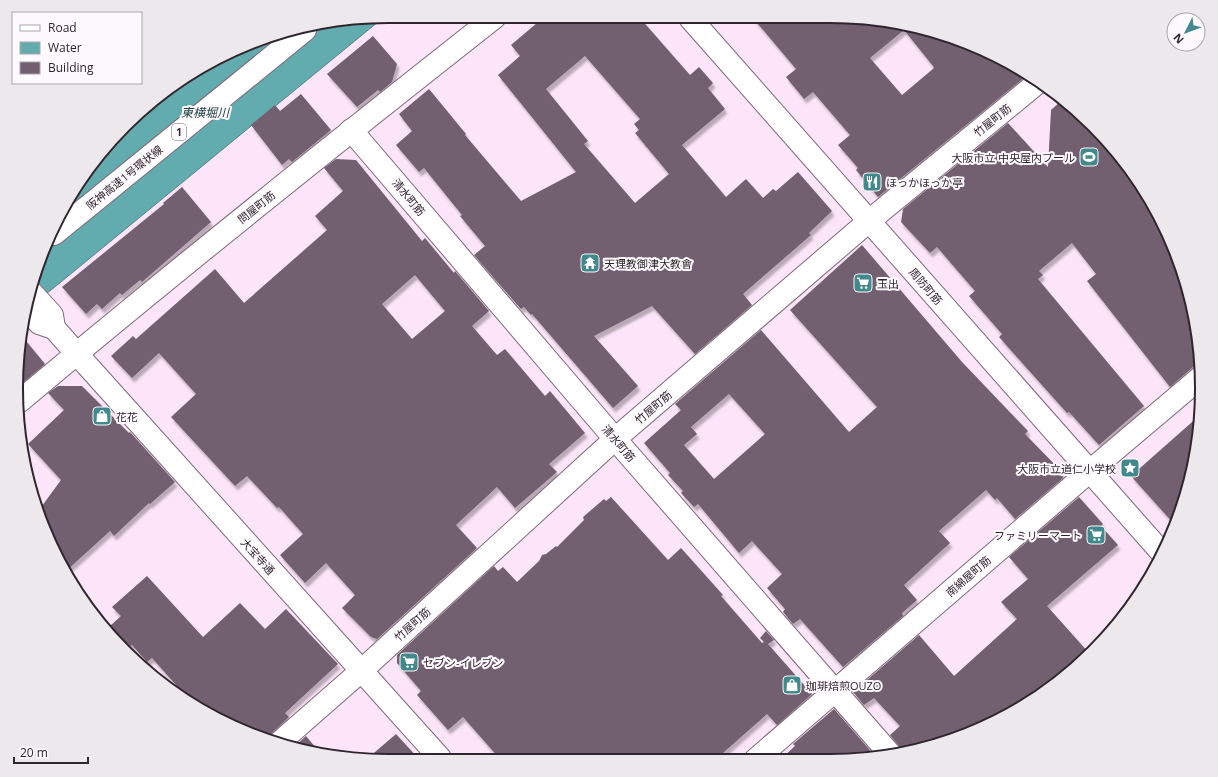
<svg xmlns="http://www.w3.org/2000/svg" width="1218" height="777" font-family="'Open Sans','Noto Sans JP',sans-serif">
<defs>
<filter id="shadow"><feDropShadow dx="2.5" dy="4.5" stdDeviation="1" flood-color="#0004"/></filter>
</defs>
<rect width="100%" height="100%" fill="#fce5f8"/>
<path fill="#62abaf" stroke="#538388" d="M384 17 56 286 28 308 36 269 93 162 181 79 269 36Z"/>
<path fill="#725e6f" fill-rule="evenodd" filter="url(#shadow)" d="M544 17 640 18 690 75 699 67 713 83 708 88 725 109 682 145 726 197 746 179 763 198 773 189 776 191 798 172 832 211 809 233 811 235 743 294 752 305 695 354 652 306 594 336 638 386 613 408 532 314 531 315 524 307 521 309 474 255 485 246 460 216 462 215 424 168 419 172 396 145 412 131 399 114 429 89 466 134 465 135 521 201 576 172 498 75 520 56 511 45ZM585 56 640 119 634 124 639 130 635 133 669 174 635 203 584 144 588 141 546 89Z
M753 18 878 19 972 44 1025 77 878 197 856 170 858 168 838 145 850 135 813 92 804 99 786 77 796 69ZM904 30 933 66 934 68 902 95 870 58Z
M373 36 397 64 392 82 380 92 378 90 357 107 327 74Z
M301 94 331 130 292 162 289 159 282 165 251 125 275 105 280 111Z
M1062 100 1075 108 1125 162 1163 224 1189 292 1201 364 1193 367 1170 387 1087 281 1096 274 1072 243 1039 271 1043 275 1038 279 1144 406 1099 445 1069 412 1067 413 999 337 1002 334 969 296 975 291 937 247 930 253 901 222 903 209 1008 123 1048 167 1051 110Z
M336 159 356 160 422 241 425 238 454 273 455 271 489 311 472 326 497 355 505 349 545 396 550 391 585 433 549 464 557 472 515 508 497 487 456 525 477 548 377 639 371 637 342 608 355 595 326 563 305 583 280 555 303 534 279 507 277 508 247 476 235 486 171 417 196 394 159 353 132 378 111 356 133 336 136 339 215 269 244 303 327 230 315 216 343 191 324 168ZM415 275 445 311 412 339 382 304Z
M182 187 211 222 142 282 140 280 122 295 120 293 102 309 97 304 86 314 62 287 164 204 163 203Z
M862 245 962 362 1028 431 1025 434 1062 472 1063 478 1015 519 997 498 995 500 986 490 939 531 950 543 904 585 917 600 902 613 903 616 843 667 800 619 793 624 783 612 785 609 767 588 782 574 752 541 739 553 698 504 694 507 681 493 683 491 668 475 670 473 644 443 681 410 675 404 761 330 849 432 877 407 790 310ZM729 394 765 434 714 479 684 445 697 434 691 427Z
M22 336 45 364 19 386 17 364Z
M58 386H82L129 433 130 432 175 482 150 504 149 503 114 536 110 531 65 572 39 510 61 480 28 444 64 410 48 393Z
M1200 415 1199 437 1182 508 1175 525 1131 476Z
M611 497 668 560 681 548 723 595 721 596 762 643 764 642 760 638 766 631 774 640 768 644 812 694 777 725 767 714 715 760 500 759 463 717 448 730 417 695 421 691 397 663V655L494 566 498 571 503 567 517 582 539 561 542 555 546 554 556 546 557 547 584 520 583 517 604 499 606 501Z
M1079 497 1103 524 1101 526 1118 545 1047 606 1089 653 1056 684 994 723 926 748 902 752 899 746 890 735 900 726 874 698 864 705 853 692 919 635 954 676 1017 619 1001 602 1028 579 1009 557Z
M147 576 203 637 240 603 265 629 286 609 338 664 285 713 289 717 272 733 268 739 246 733 185 695 152 658 147 662 132 645 129 647 110 626 121 616 112 607Z
M834 709 876 757 854 760H780L795 746 793 744Z
M396 734 418 758H368Z
M306 736 320 753 295 746Z"/>
<g fill="none" stroke-linecap="round" stroke-linejoin="round">
<g stroke="#7d6879" stroke-width="24">
<path id="minor" d="M690 18 1162 553
M351 130 615 439 890 754
M28 310 39 323 54 328 52 315 31 292
M77 354 440 758
M280 742 361 671 615 439 869 221 1036 84
M755 760 1090 471 1201 377"/>
</g>
<g stroke="#7d6879" stroke-width="24">
<path id="tertiary" d="M54 328 77 354
M20 401C176 270 335 143 495 17"/>
</g>
<g stroke="#7d6879" stroke-width="24">
<path id="motorway" d="M54 234 305 30"/>
</g>
<use href="#minor" stroke="#fff" stroke-width="22"/>
<use href="#tertiary" stroke="#fff" stroke-width="22"/>
<use href="#motorway" stroke="#fff" stroke-width="22"/>
</g>
<defs>
<g id="stadium-square" transform="scale(1)"><rect x="-9" y="-9" width="18" height="18" rx="4" fill="#41898c" stroke="#fef9fd"/><path d="M0-5a6.5 5 0 1 0 0 10a6.5 5 0 1 0 0-10ZM-3.5-1.8h7v3.6h-7Z" fill="#fff"/></g>
<g id="restaurant-square" transform="scale(1)"><rect x="-9" y="-9" width="18" height="18" rx="4" fill="#41898c" stroke="#fef9fd"/><path d="M-5-6h1v4h1v-4h1v4h1v-4h1v5L-1.5 .5V6h-2V.5L-5-1ZM5-6V6H3V1.5H1.5Q1.5-4 5-6Z" fill="#fff"/></g>
<g id="temple-square" transform="scale(1)"><rect x="-9" y="-9" width="18" height="18" rx="4" fill="#41898c" stroke="#fef9fd"/><path d="M0-6L5-2H3V0L6.5 2.5H4V6H1.5V3h-3V6H-4V2.5H-6.5L-3 0V-2H-5Z" fill="#fff"/></g>
<g id="supermarket-square" transform="scale(1)"><rect x="-9" y="-9" width="18" height="18" rx="4" fill="#41898c" stroke="#fef9fd"/><path d="M-6-5.5h2.5l.6 2H6L4.5 2H-2.5L-4.4-4H-6ZM-1.5 3.2a1.3 1.3 0 1 0 .1 0ZM3 3.2a1.3 1.3 0 1 0 .1 0Z" fill="#fff"/></g>
<g id="shop-square" transform="scale(1)"><rect x="-9" y="-9" width="18" height="18" rx="4" fill="#41898c" stroke="#fef9fd"/><path d="M-5-2.5h2.3a2.7 3.5 0 0 1 5.4 0H5L5.5 6h-11ZM-1.5-2.5h3a1.5 2.3 0 0 0-3 0Z" fill="#fff"/></g>
<g id="sight-square" transform="scale(1)"><rect x="-9" y="-9" width="18" height="18" rx="4" fill="#41898c" stroke="#fef9fd"/><path d="M0-6L1.8-2.2L6-1.7L2.9 1.2L3.7 5.4L0 3.3L-3.7 5.4L-2.9 1.2L-6-1.7L-1.8-2.2Z" fill="#fff"/></g>
</defs>
<g fill-rule="evenodd">
<use href="#stadium-square" x="1089" y="157"/>
<use href="#restaurant-square" x="872" y="182"/>
<use href="#temple-square" x="590" y="263"/>
<use href="#supermarket-square" x="863" y="283"/>
<use href="#shop-square" x="102" y="416"/>
<use href="#sight-square" x="1130" y="468"/>
<use href="#supermarket-square" x="1096" y="535"/>
<use href="#supermarket-square" x="409" y="662"/>
<use href="#shop-square" x="792" y="685"/>
</g>
<g text-anchor="middle" dominant-baseline="central" stroke-width="4" stroke-linejoin="round" paint-order="stroke">
<rect fill="#fef9fd" stroke="#6d656b" stroke-width="1" x="172" y="124" width="14" height="16" rx="3"/>
<g font-size="10" font-weight="bold" fill="#2f262d">
<text x="179" y="132">1</text>
</g>
<g font-size="11" fill="#2f262d" stroke="#fef9fd">
<text transform="translate(992 120) rotate(-39)">竹屋町筋</text>
<text transform="translate(124 177) rotate(-39)">阪神高速1号環状線</text>
<text transform="translate(409 197) rotate(50)">清水町筋</text>
<text transform="translate(256 207) rotate(-39)">問屋町筋</text>
<text transform="translate(926 286) rotate(49)">周防町筋</text>
<text transform="translate(653 407) rotate(-41)">竹屋町筋</text>
<text transform="translate(619 443) rotate(49)">清水町筋</text>
<text transform="translate(258 556) rotate(48)">大宝寺通</text>
<text transform="translate(968 576) rotate(-41)">南綿屋町筋</text>
<text transform="translate(412 624) rotate(-42)">竹屋町筋</text>
</g>
<g font-size="11" fill="#2f262d" stroke="#fef9fd" text-anchor="start">
<text x="1075" y="157" text-anchor="end">大阪市立 中央屋内プール</text>
<text x="886" y="182">ほっかほっか亭</text>
<text x="604" y="263">天理教御津大教會</text>
<text x="877" y="283">玉出</text>
<text x="116" y="416">花花</text>
<text x="1116" y="468" text-anchor="end">大阪市立道仁小学校</text>
<text x="1082" y="535" text-anchor="end">ファミリーマート</text>
<text x="423" y="662">セブン-イレブン</text>
<text x="806" y="685">珈琲焙煎OUZO</text>
</g>
<g font-size="12" font-style="italic" fill="#1e4244" stroke="#fef9fd">
<text x="205" y="112">東横堀川</text>
</g>
</g>
<path d="M0 0H1218V777H0ZM388 23H830A365 365 0 0 1 1195 388V389A365 365 0 0 1 830 754H388A365 365 0 0 1 23 389V388A365 365 0 0 1 388 23Z" fill="#ede8ec" fill-rule="evenodd"/>
<path fill="none" stroke="#2f262d" stroke-width="2" d="M388 23H830A365 365 0 0 1 1195 388V389A365 365 0 0 1 830 754H388A365 365 0 0 1 23 389V388A365 365 0 0 1 388 23Z"/>
<rect x="12" y="12" width="130" height="72" fill="#fef9fd" stroke="#aba5aa"/>
<rect x="20" y="25" width="20" height="6" fill="#ffffff" stroke="#aba5aa"/>
<text x="48" y="32" font-size="12" fill="#2f262d">Road</text>
<rect x="20" y="42" width="20" height="12" fill="#62abaf" stroke="#aba5aa"/>
<text x="48" y="52" font-size="12" fill="#2f262d">Water</text>
<rect x="20" y="62" width="20" height="12" fill="#725e6f" stroke="#aba5aa"/>
<text x="48" y="72" font-size="12" fill="#2f262d">Building</text>
<g transform="translate(1186 32) rotate(228)"><circle r="19" fill="#fef9fd" stroke="#aba5aa"/>
<path d="M0-3L7 15L0 10L-7 15Z" fill="#41898c"/>
<text y="-6" font-size="11" font-weight="bold" text-anchor="middle" fill="#2f262d">N</text>
</g>
<path d="M14 757v6h74v-6" fill="none" stroke="#2f262d" stroke-width="2"/>
<text x="20" y="757" font-size="12" fill="#2f262d" stroke="#fef9fd" stroke-width="3" paint-order="stroke">20 m</text>
</svg>
